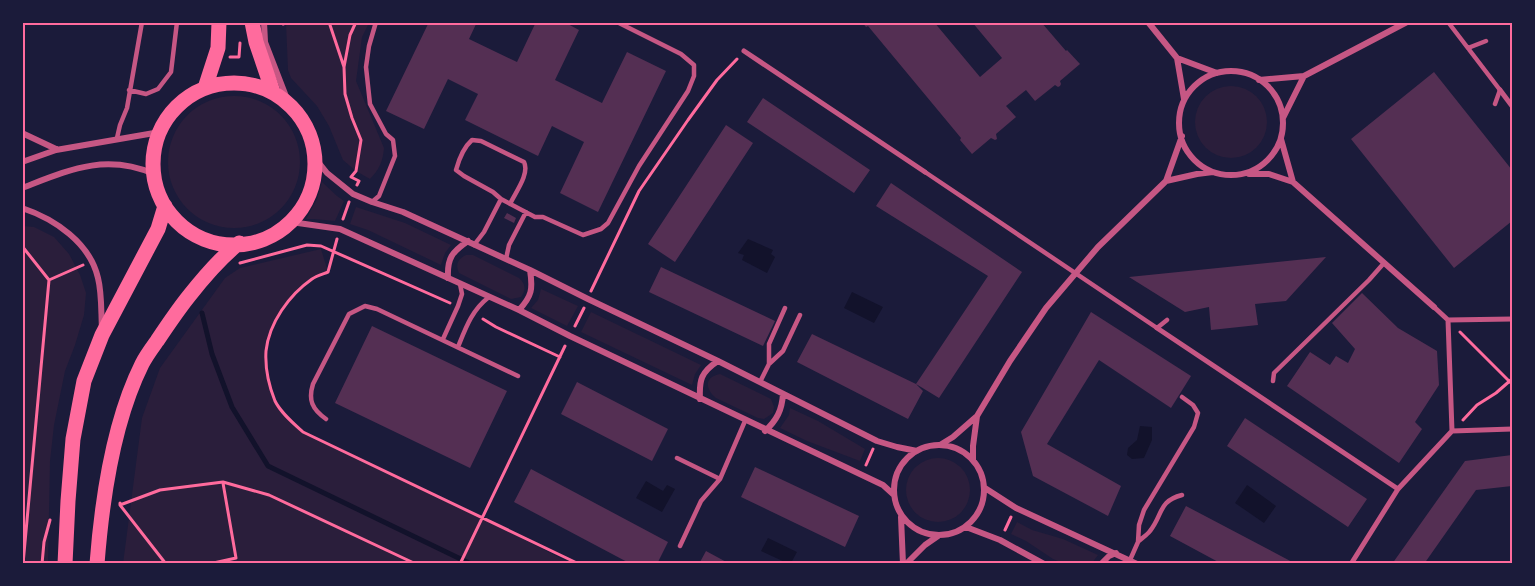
<svg xmlns="http://www.w3.org/2000/svg" width="1535" height="586" font-family="'Zilla Slab',serif">
<rect width="100%" height="100%" fill="#1b1b3a"/>
<path fill="#2a1e3b" d="M286 23H369L362 37 356 81 384 148C383 161 379 170 370 179L356 171 343 160 329 126 317 106 291 78 288 70Z
M1195 122a36 36 0 1 1 72 0a36 36 0 1 1-72 0Z
M168 162a66 66 0 1 1 132 0a66 66 0 1 1-132 0Z
M322 182 337 196 344 201 335 221 314 219H306L317 199Z
M356 207 405 223 451 245 445 253 441 265 368 230 350 224Z
M23 226 34 227 54 237 69 254 80 275 86 293 84 315 75 345 65 371 54 425 50 461 48 563 23 564Z
M321 249 328 272 313 278 294 294 276 319 266 353 267 369 276 403 287 416 303 432 482 518 570 563 123 564 142 418 160 368 225 278 240 268Z
M466 255H473L519 278C526 284 526 290 521 297L511 299 459 273C455 264 458 259 466 255Z
M541 289 578 306 567 326 531 308 538 300Z
M591 312 701 365 695 374 692 385 581 332Z
M720 374 771 399 774 407 773 413 764 419 758 418 716 398C705 389 704 377 720 374Z
M790 408 818 421 865 449 860 461 807 441 780 428 789 415Z
M906 490a32 32 0 1 1 64 0a32 32 0 1 1-64 0Z
M1017 522 1032 530 1063 539 1098 555 1092 563H1063L1053 559 1026 541 1011 534Z"/>
<path fill="#12122b" d="M748 239 773 250 771 254 775 257 767 273 742 260 744 255 738 253Z
M852 292 883 307 874 323 844 308Z
M1140 426 1152 427V440L1144 458 1132 459 1127 455 1128 448 1137 440Z
M646 481 663 491 667 485 675 489 662 512 636 498Z
M1247 485 1276 506 1264 523 1235 503Z
M768 538 797 552 791 563H787L761 551Z"/>
<g fill="none" stroke-linecap="round" stroke-linejoin="round">
<path stroke="#12122b" stroke-width="5" d="M202 313 212 354 232 407 268 466 471 564"/>
</g>
<path fill="#542f53" d="M429 22H477L469 39 517 62 536 22H564L579 30 555 80 602 103 627 52 666 71 598 212 560 193 584 142 552 126 538 156 465 120 478 94 448 79 424 129 386 111Z
M862 22H934L980 77 1002 58 972 22H1041L1066 51 1067 50 1080 64 1060 81 1061 84 1060 86 1058 87 1055 85 1035 101 1026 90 1006 106 1016 117 996 134 997 139 995 140 991 138 972 154 960 140 961 138 868 26 866 27Z
M1434 72 1512 170V221L1454 268 1351 139Z
M763 98 870 170 854 193 747 122Z
M726 125 753 143 675 262 648 244Z
M891 183 1022 272 939 398 916 384 923 391 908 419 797 362 812 334 916 384 988 276 876 206Z
M507 213 516 218 514 223 504 218Z
M1326 257 1286 301 1255 304 1258 325 1211 330 1209 307 1185 312 1129 277Z
M661 267 775 321 763 346 649 292Z
M1362 293 1398 328 1437 351 1439 385 1415 422 1422 429 1399 463 1287 386 1310 352 1330 365 1336 356 1348 363 1355 349 1332 323Z
M1091 312 1191 376 1171 408 1099 360 1047 444 1121 486 1108 516 1033 476 1021 432Z
M372 326 507 391 470 468 335 403Z
M577 382 668 429 652 461 561 414Z
M1245 418 1367 499 1348 527 1227 446Z
M1512 455V486L1476 490 1424 564H1392L1465 461Z
M755 467 859 516 845 547 741 497Z
M531 469 668 542 657 564H631L514 502Z
M1186 506 1296 564H1222L1170 536Z
M706 551 730 564H699Z"/>
<g fill="none" stroke-linecap="round" stroke-linejoin="round">
<path stroke="#ff6b9d" stroke-width="3" d="M329 22 344 67 345 94 352 118 361 140 356 171 351 177 359 181 357 185
M283 24 288 22
M230 57H239L240 43
M344 67 350 35 356 22
M343 219 349 202
M337 239 328 272C323 274 316 276 312 279 289 295 269 323 266 351 265 367 269 386 275 401 281 413 293 423 303 432L579 564
M22 246 49 280 23 564
M240 263 307 245 321 246 450 303
M49 280 83 265
M591 291 639 191 688 120 717 80 737 59
M483 319 496 327 560 357
M575 326 584 308
M1460 332 1512 384
M1463 420 1477 405 1496 393 1512 379
M866 465 873 449
M120 503V505L166 564
M120 505 160 490 223 482 269 495 416 564
M1005 530 1011 517
M42 564 44 542 50 520
M209 564 236 558 223 483
M460 564 565 346"/>
<path stroke="#c65784" stroke-width="4.5" d="M1448 22 1500 90 1495 104
M1468 48 1486 41
M129 90 146 94 158 89 171 72 177 22
M117 138 120 125 127 108 142 22
M925 172 1157 328 1167 320
M372 202 379 196 395 156 393 140 386 134 370 104 366 67 369 46 376 22
M510 204C515 193 530 174 524 162L481 141 472 140C464 147 459 159 456 170L464 176 493 192 501 199 535 217H543L583 235 601 229 608 223 639 166 688 91 694 76V65L681 54 617 22
M474 245 484 232 501 199
M506 259 509 245 526 212
M443 339 458 306 462 294 460 284
M458 347C466 327 472 310 489 297
M769 364V344L785 308
M1273 381 1274 373 1369 280 1384 263
M760 382 769 364 783 351 800 315
M326 419C312 409 308 400 313 384L349 314 365 306 377 309 518 376
M677 458 720 479 745 421
M1139 541C1142 538 1147 535 1150 531 1163 515 1158 501 1182 495
M680 546 701 501 720 479
M1130 560 1138 542 1139 525 1144 510 1194 427 1198 413 1193 405 1182 397"/>
<path stroke="#c65784" stroke-width="5" d="M744 51 925 172
M1500 90 1512 106
M1434 307 1448 320
M1448 320 1452 431 1512 429
M1448 320 1512 319
M1157 328 1398 489
M1351 564 1398 489 1452 431"/>
<path stroke="#c65784" stroke-width="6" d="M264 22 265 42 289 104
M1148 22 1177 58 1184 99
M1177 58 1217 73
M1179 123a52 52 0 1 1 104 0a52 52 0 1 1-104 0Z
M1259 80 1304 76 1407 22
M1283 118 1304 76
M22 133 56 149
M1281 139 1293 182
M315 158 327 173 353 194 372 202 403 212 530 270 588 299 718 361 877 441 897 447 917 451
M22 162 56 150 160 132
M1249 174H1269L1293 182 1434 307
M1166 181 1197 174 1213 172
M22 188C69 170 105 153 154 174
M22 208C55 219 90 243 98 278 102 294 101 312 102 329
M291 222 340 229 519 310 570 336 883 485 894 495
M448 278C447 258 452 252 468 241
M519 310C532 296 533 289 530 270
M700 399C699 380 701 372 718 361
M765 431C777 420 782 410 783 394
M894 490a45 45 0 1 1 90 0a45 45 0 1 1-90 0Z
M940 445 953 437 977 416 1010 361 1046 308 1098 247 1166 181 1182 136
M973 460V446L977 416
M985 488 1016 508 1137 564
M901 517 903 564
M966 527 1000 540 1044 564
M906 564 925 545 938 536
M1101 564 1109 556 1116 553"/>
<path stroke="#ff6b9d" stroke-width="15" d="M252 22 256 42 273 92
M153 164a81 81 0 1 1 162 0a81 81 0 1 1-162 0Z
M205 88 218 48 219 22
M65 564 68 501 73 439 84 381 102 335 158 229 165 206
M97 564C102 499 113 422 142 364 146 356 152 348 157 341 167 326 177 311 189 296 204 277 219 259 239 243"/>
</g>
<rect width="1535" height="586" fill="none" stroke="#1b1b3a" stroke-width="48"/>
<rect x="24" y="24" width="1487" height="538" fill="none" stroke="#ff6b9d" stroke-width="2"/>
</svg>
